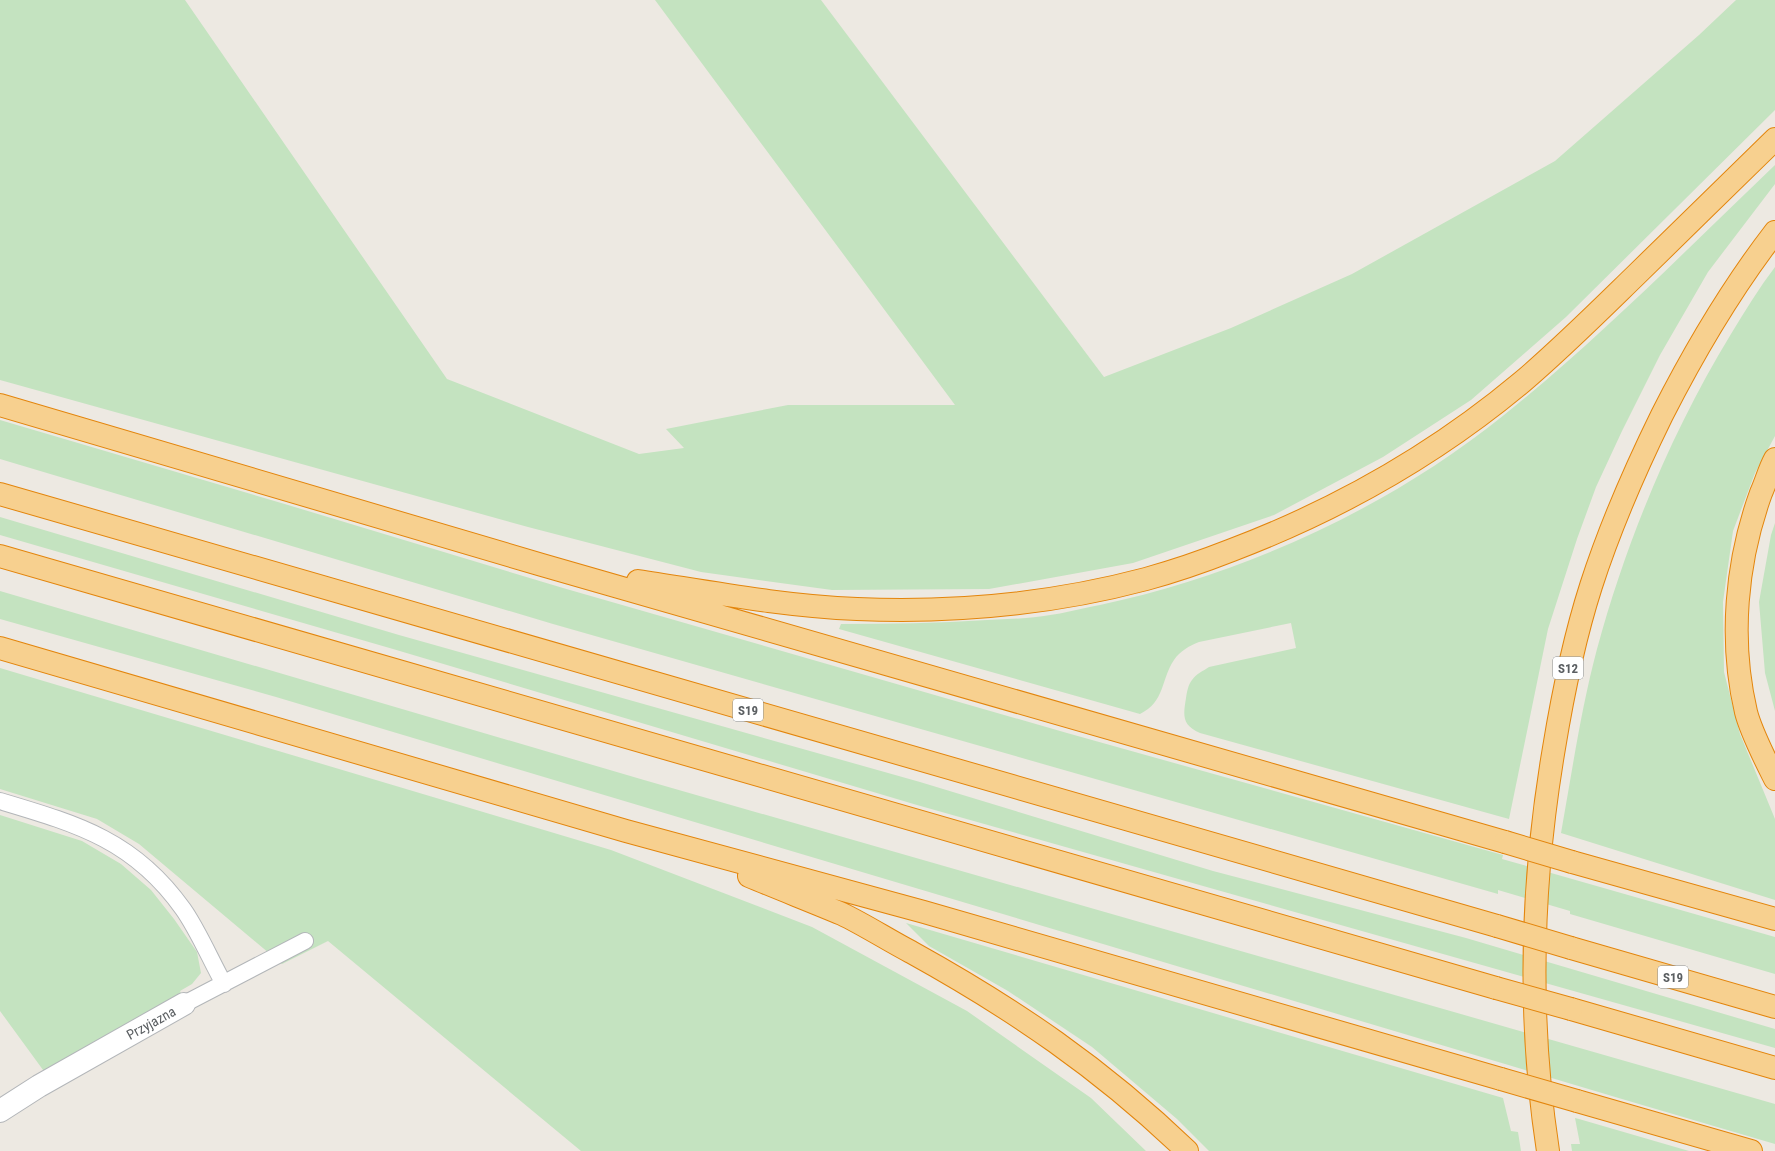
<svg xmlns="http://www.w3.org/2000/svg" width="1775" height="1151" font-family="'Roboto Condensed',sans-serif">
<rect width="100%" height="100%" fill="#ede9e2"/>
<path fill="#c4e3c0" d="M0 0H185L447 379 639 454 684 448 666 429 788 405H955L655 0H821L1104 377 1231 328 1352 274 1555 161 1699 35 1736 0H1775V110L1566 317 1471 400 1383 457 1274 515 1133 563 989 589 832 590 701 572 528 527 0 380Z
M1775 165V184L1708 272 1660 355 1622 431 1596 487 1577 539 1548 629 1509 819 1200 733C1182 725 1183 716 1186 698 1187 692 1188 685 1192 680 1196 674 1203 671 1209 667L1296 648 1291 623 1199 642C1189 646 1180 651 1174 660 1161 679 1165 702 1140 714L839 629 841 624C889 624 938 623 987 620 1003 619 1020 619 1036 617 1057 615 1079 609 1100 605 1244 574 1389 508 1504 415 1600 338 1686 250 1775 165Z
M1775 267V436L1755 473 1733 531 1723 602 1724 672 1740 734 1775 819V900L1561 833C1572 772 1581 709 1597 649 1627 539 1672 431 1731 334 1745 311 1759 288 1775 267Z
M0 420 288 505 563 588 1067 733 1503 855 1502 859 1775 937V974L1570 914V911L1498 890V894L553 624 0 459Z
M0 517 399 635 920 782 1213 871 1466 938 1775 1029V1048L917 805 393 649 0 535Z
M1775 523V711L1765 673 1759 602 1771 535Z
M0 591 644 780 1775 1104V1144L1622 1099 276 697 0 619Z
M0 668 611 850 812 927 967 1011 1091 1098 1146 1151H581L328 941 282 964 139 844 97 819 0 789Z
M0 815 82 841 121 864 151 890 174 919 197 952 201 973 192 984 180 991 189 1010 46 1074 0 1011Z
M906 923 1503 1098 1511 1131 1518 1132 1521 1151H1209L1177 1119 1092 1047 1008 991 929 946Z
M1575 1118 1579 1119 1689 1151H1572L1571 1144H1580Z"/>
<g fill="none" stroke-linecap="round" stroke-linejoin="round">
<g stroke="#b3b6b9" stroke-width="18">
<path id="service" d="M0 801C77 824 134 840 183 909 198 930 211 961 224 984
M184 1004 305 941"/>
</g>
<g stroke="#b3b6b9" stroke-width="24">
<path id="minor" d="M0 1111 39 1086 184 1004"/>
</g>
<g stroke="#e3850c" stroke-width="24">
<path id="motorway" d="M0 405 542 565 1505 842
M1775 459C1769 470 1766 482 1761 493 1736 562 1729 640 1746 712 1751 732 1766 761 1775 779
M0 494 1497 926
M0 556 1496 988
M638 581C710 592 783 606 857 609 954 613 1052 604 1146 579 1175 571 1204 561 1232 550 1337 510 1436 454 1522 382 1562 348 1599 311 1636 275 1682 230 1729 184 1775 139
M0 648 626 831 924 912 1501 1079
M1572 862 1775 919
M749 876C780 889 811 901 842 914 865 925 888 940 911 952 1014 1009 1102 1069 1187 1151
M1571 948 1775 1007
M1571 1009 1775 1068
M1577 1101 1751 1151
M1548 1151C1527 1015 1531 883 1554 748 1563 693 1574 639 1591 586 1610 527 1635 470 1662 415 1695 350 1731 289 1775 232"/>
</g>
<use href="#service" stroke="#fff" stroke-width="16"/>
<use href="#minor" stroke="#fff" stroke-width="22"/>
<use href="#motorway" stroke="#f7d08f" stroke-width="22"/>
<g stroke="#e3850c" stroke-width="24" stroke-linecap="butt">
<path id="motorway-bridge" d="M1505 842 1572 862
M1497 926 1571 948
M1496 988 1571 1009
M1501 1079 1577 1101"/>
</g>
<use href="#motorway-bridge" stroke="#f7d08f" stroke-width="22"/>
</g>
<g text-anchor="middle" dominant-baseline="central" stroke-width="3" stroke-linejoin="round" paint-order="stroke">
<g fill="#fff" stroke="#8c8f91" stroke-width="1">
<rect x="1553" y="657" width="30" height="22" rx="3"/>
<rect x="733" y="699" width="30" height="22" rx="3"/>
<rect x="1658" y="966" width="30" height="22" rx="3"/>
</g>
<g font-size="13" font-weight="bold" fill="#5b5f62">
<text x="1568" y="668">S12</text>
<text x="748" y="710">S19</text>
<text x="1673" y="977">S19</text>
</g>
<g font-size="14" fill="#5b5f62" stroke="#fff">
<text transform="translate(151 1023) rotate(-29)">Przyjazna</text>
</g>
</g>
</svg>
